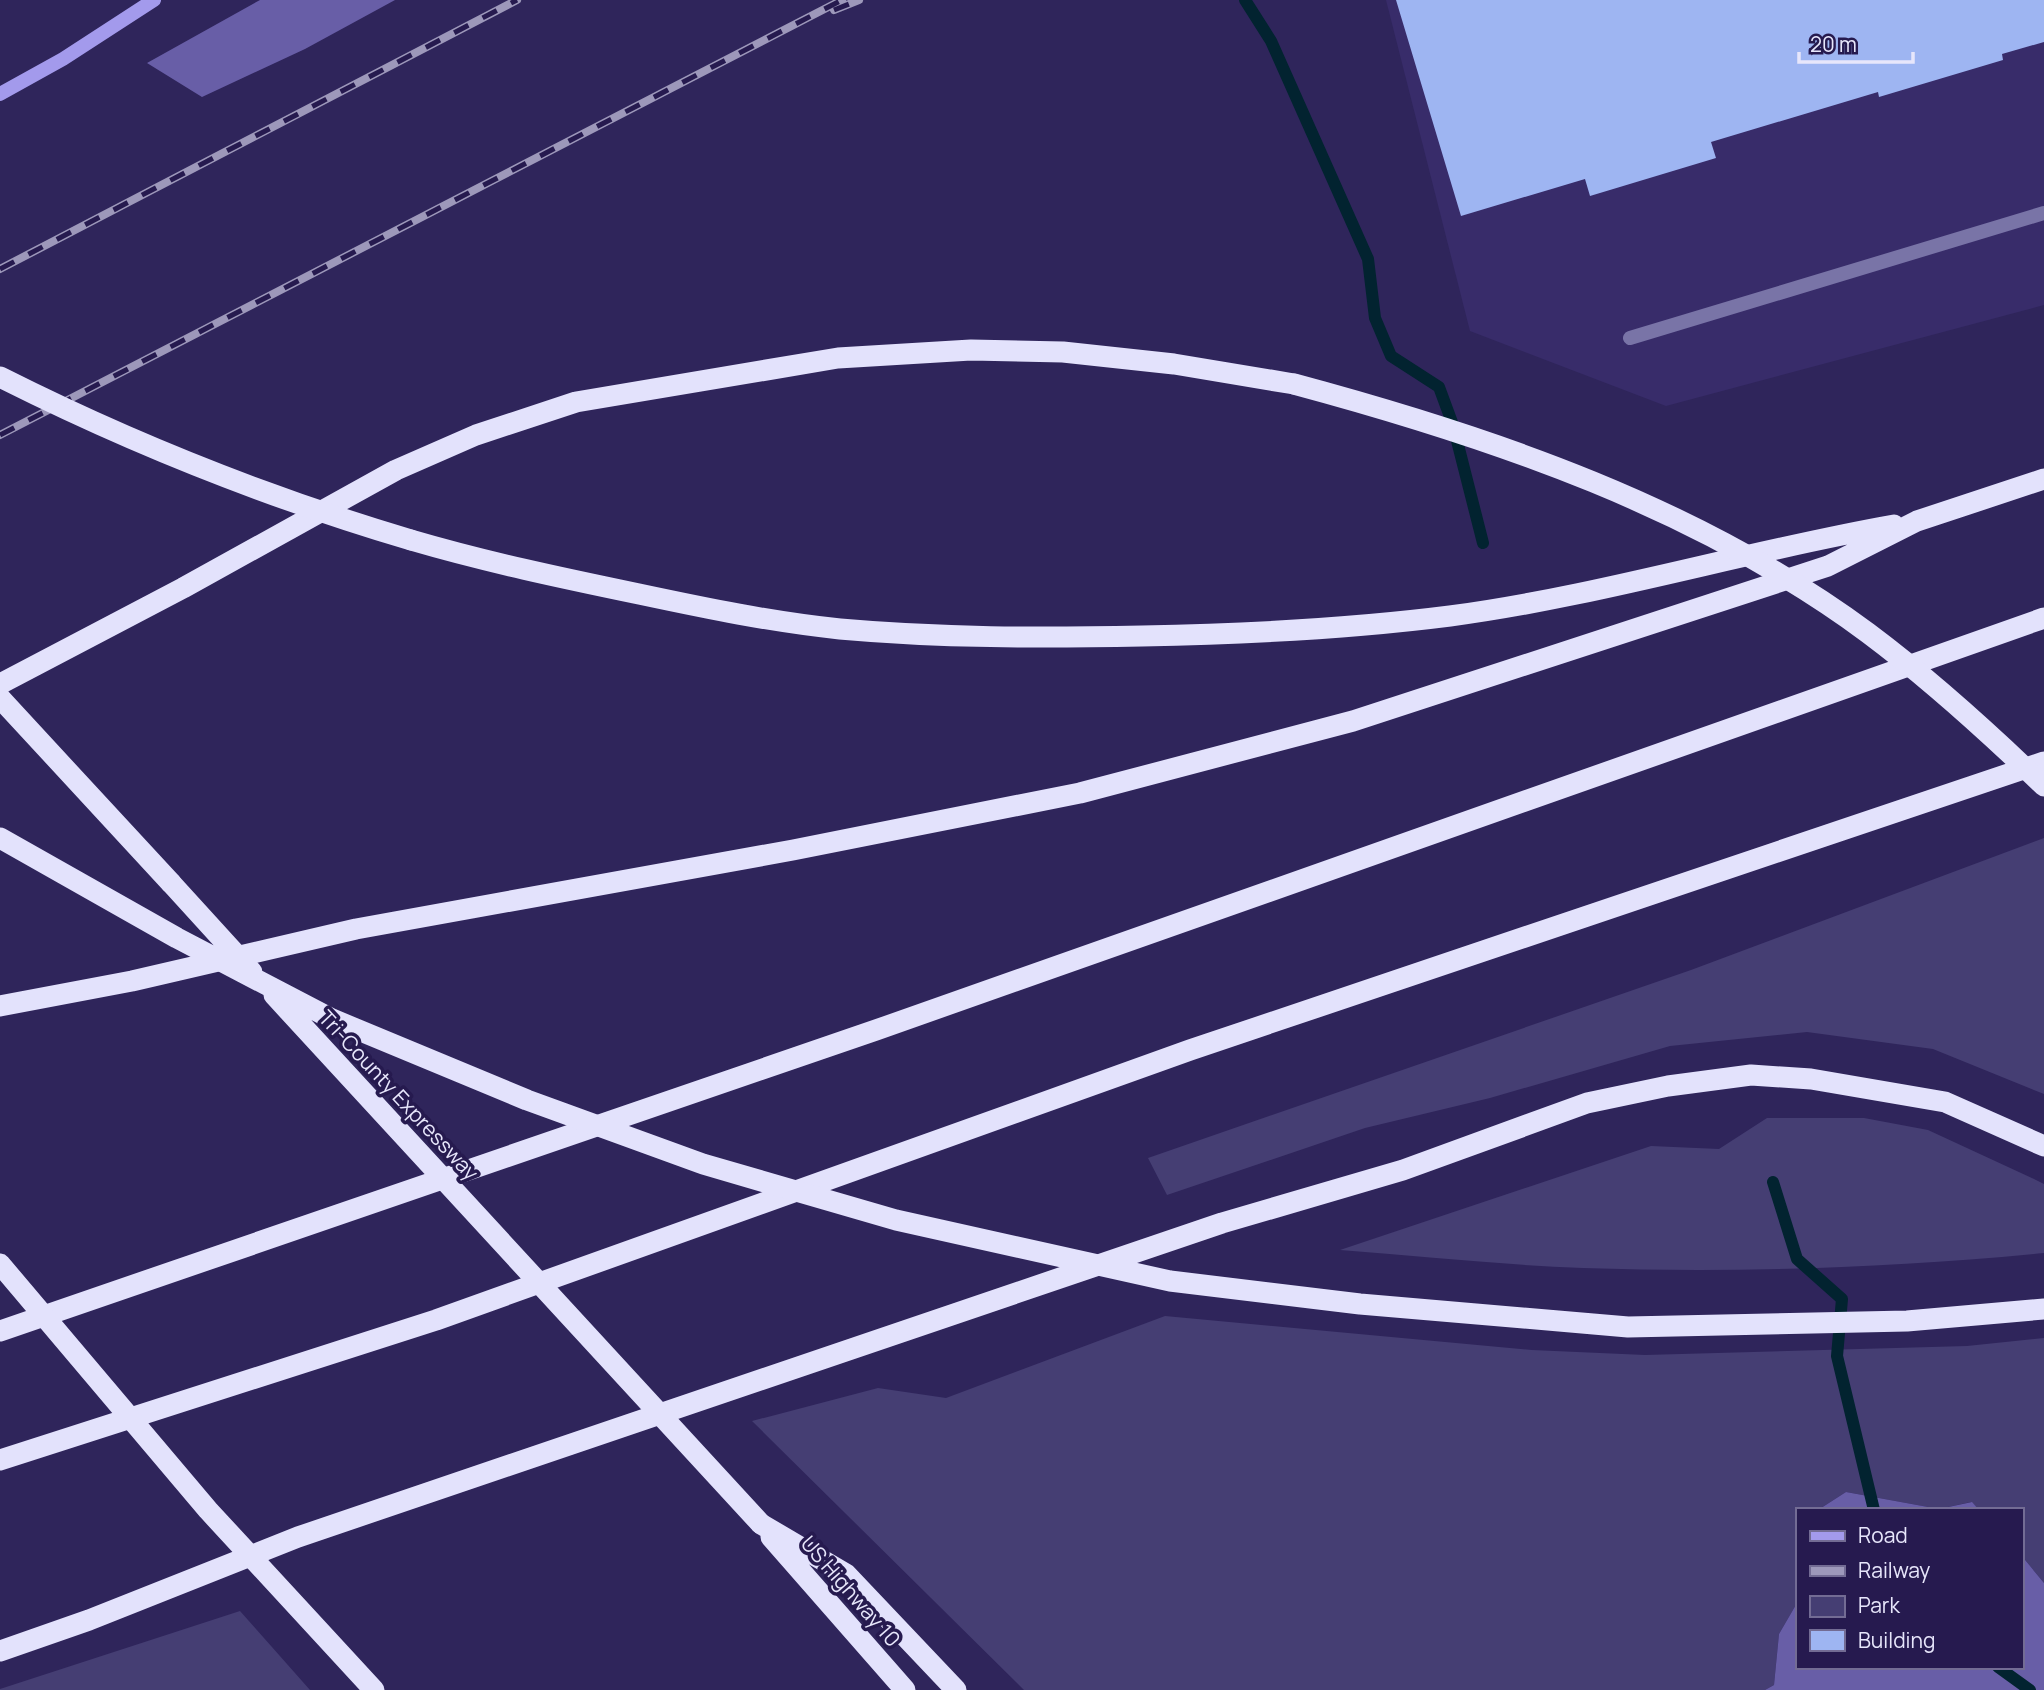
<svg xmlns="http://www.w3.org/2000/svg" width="2044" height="1690" font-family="Manrope,sans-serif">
<rect width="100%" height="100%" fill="#2f255b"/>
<path fill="#382c6a" d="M1386 0H2044V305L1666 406 1470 331Z"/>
<path fill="#453e73" d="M2044 838V1094L1933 1049 1807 1032 1670 1046 1490 1098 1365 1128 1167 1195 1148 1158 1691 970Z
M1767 1118H1864L1928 1130 2034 1179 2044 1184V1253C1891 1268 1737 1273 1583 1268 1502 1265 1421 1256 1340 1250L1651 1146 1719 1149Z
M1165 1316 1532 1350 1645 1355 1967 1346 2044 1338V1583L2021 1555V1510H1979L1971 1502 1939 1509 1846 1492 1818 1510H1797V1603L1779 1634 1774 1685 1765 1690H1024L752 1421 878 1388 946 1398Z
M240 1611 310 1690H0V1689Z"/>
<path fill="#685ea7" d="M260 0H395L305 49 202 97 147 63Z
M1846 1492 1939 1509 1972 1502 1979 1510H1818Z
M2021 1555 2044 1583V1690H1765L1774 1685 1779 1634 1797 1603V1667H2021Z"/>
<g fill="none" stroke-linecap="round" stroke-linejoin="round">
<path stroke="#022330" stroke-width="12" d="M1245 0 1271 41 1368 259 1375 318 1391 356 1439 387 1453 425 1483 543
M1773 1182 1797 1259 1842 1299 1837 1356 1874 1510
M1998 1667 2030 1690"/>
</g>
<path fill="#9eb5f2" d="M1396 0H2044V42L2002 54 2003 60 1879 97 1878 92 1711 142 1716 158 1590 196 1585 179 1461 216Z"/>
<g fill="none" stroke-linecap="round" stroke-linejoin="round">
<path stroke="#7974a7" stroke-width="14" d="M1630 338 2044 213"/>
<path stroke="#a39aec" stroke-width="14" d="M0 94 63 59 154 0"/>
<path stroke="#e3e2fc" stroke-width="21" d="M411 540C486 562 562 578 639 594 705 608 772 622 840 629 941 638 1040 638 1142 636 1245 634 1348 629 1450 616 1600 596 1746 551 1894 525
M0 684 183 588 396 470 476 435 576 402 838 358 971 350 1063 352 1174 364 1294 384
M0 698 171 883
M0 1006 132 981 356 929 793 850 1080 793 1353 721 1828 566 1917 521 2044 479
M0 1331 876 1030 2044 618
M0 1460 436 1320 1190 1050 2044 762
M761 1524 846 1574 956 1690
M771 1537 905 1690
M0 1651 89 1620 298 1537 1222 1223 1403 1170 1587 1103 1668 1086 1751 1075 1811 1079 1945 1102 2044 1146"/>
<g stroke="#9d98ba" stroke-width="8">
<path id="rail" d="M834 10 859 0
M0 269 517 0
M0 435 842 0"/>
</g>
<use href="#rail" stroke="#261a4f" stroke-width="5" stroke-dasharray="16" stroke-linecap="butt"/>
<path stroke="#e3e2fc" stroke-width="21" d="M0 377C133 444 269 498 411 540
M1294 384C1495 438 1699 508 1868 633 1931 680 1988 732 2044 786
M0 838 177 938 332 1019 527 1100 703 1164 896 1220 1170 1281 1360 1304 1628 1327 1907 1321 2044 1309
M171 883 252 972
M274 995 761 1524
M0 1264 208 1510 374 1690"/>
</g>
<g text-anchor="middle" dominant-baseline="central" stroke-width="7" stroke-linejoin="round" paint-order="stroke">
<g font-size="21" fill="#e7e6fb" stroke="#261a4f">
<text transform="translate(399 1095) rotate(47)">Tri-County Expressway</text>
<text transform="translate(851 1591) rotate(49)">US Highway 10</text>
</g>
</g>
<rect x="1796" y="1508" width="228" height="161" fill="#261a4f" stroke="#736c94" stroke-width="2"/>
<rect x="1810" y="1531" width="35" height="10" fill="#a39aec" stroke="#736c94" stroke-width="2"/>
<text x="1858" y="1543" font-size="21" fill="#e7e6fb">Road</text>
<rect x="1810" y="1566" width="35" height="10" fill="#9d98ba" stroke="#736c94" stroke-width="2"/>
<text x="1858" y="1578" font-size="21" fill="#e7e6fb">Railway</text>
<rect x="1810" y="1596" width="35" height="21" fill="#453e73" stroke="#736c94" stroke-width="2"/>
<text x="1858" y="1613" font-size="21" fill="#e7e6fb">Park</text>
<rect x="1810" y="1630" width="35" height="21" fill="#9eb5f2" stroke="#736c94" stroke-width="2"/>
<text x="1858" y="1648" font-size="21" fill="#e7e6fb">Building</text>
<path d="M1799 52v10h114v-10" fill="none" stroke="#e7e6fb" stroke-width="3.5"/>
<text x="1810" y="52" font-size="21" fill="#e7e6fb" stroke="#261a4f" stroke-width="5" paint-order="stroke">20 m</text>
</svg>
